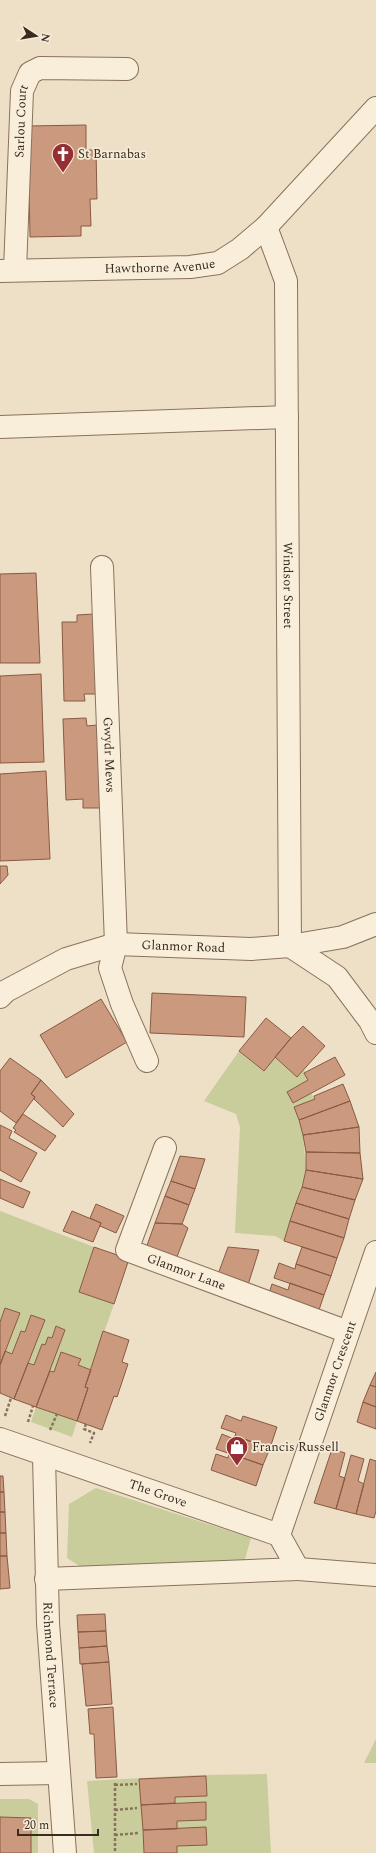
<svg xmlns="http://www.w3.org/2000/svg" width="376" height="1853" font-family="Spectral,serif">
<rect width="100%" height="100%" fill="#eee0c7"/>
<path fill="#c9cc9b" d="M239 1051 263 1071 275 1057 297 1077 304 1069 308 1080 287 1092 293 1103 311 1093 315 1099 294 1107 303 1135 306 1170 284 1241 275 1236 235 1233 240 1127 236 1114 204 1101Z
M0 1211 94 1247 79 1292 114 1304 91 1370 78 1365 80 1359 61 1352 54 1372 50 1371 65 1330 57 1326 52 1338 48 1337 45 1345 42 1344 34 1365 28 1363 45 1321 31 1315 25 1332 21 1331 12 1354 5 1351 20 1313 6 1308 0 1322Z
M36 1407 77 1421 72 1437 31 1422Z
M96 1488 251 1538 243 1566 86 1570 67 1558 69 1504Z
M376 1739V1763H364Z
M267 1774 271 1853H177V1821L206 1820 205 1802 175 1803V1797L207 1796 206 1776 140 1779 144 1853H94L87 1781 198 1775Z
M0 1799H29L38 1804V1853H31V1818L0 1817Z"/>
<path fill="#cb997e" stroke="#885a43" d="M86 125V150H96L97 199H90L91 226H81V236L30 237 28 126Z
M36 573 40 663H0V574Z
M94 614 96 694H84L85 701H64L62 622H77V615Z
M41 674 44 762 0 763V676Z
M86 718 87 726 97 725 100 808H83V799L66 800 63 719Z
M46 771 50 859 0 861V774Z
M0 866H7L8 875 0 884Z
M152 993 246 997 244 1037 150 1033Z
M101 999 127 1042 66 1078 40 1035Z
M266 1018 291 1038 264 1071 239 1051Z
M303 1026 325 1046 297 1077 275 1057 291 1038Z
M335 1057 345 1075 293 1103 287 1092 308 1080 304 1073Z
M10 1058 41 1080 31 1094 35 1097 16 1123 0 1111V1071Z
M41 1080 74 1114 63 1127 34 1099 35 1097 31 1094Z
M343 1084 350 1101 299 1120 294 1107 315 1099 314 1096Z
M350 1101 359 1127 303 1135 299 1120Z
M23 1114 56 1136 45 1151 14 1132 16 1130 13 1128Z
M0 1125 12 1131 9 1138 37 1153 21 1182 0 1170Z
M359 1127 360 1153 306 1152 303 1135Z
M306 1152 360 1153 363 1179 306 1170Z
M180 1156 205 1159 195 1189 171 1181Z
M306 1170 363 1179 355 1200 302 1187Z
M0 1179 30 1192 23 1208 0 1198Z
M171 1181 195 1189 189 1205 165 1196Z
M302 1187 355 1200 349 1219 296 1203Z
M165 1196 189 1205 182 1224 155 1223Z
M296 1203 349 1219 344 1238 290 1221Z
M96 1204 124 1216 116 1233 100 1226 101 1223 90 1218Z
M72 1211 101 1223 93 1242 63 1231Z
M290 1221 344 1238 337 1258 284 1241Z
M155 1223 182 1224 188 1228 175 1262 145 1251Z
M94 1247 129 1259 114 1304 79 1292Z
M228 1247 259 1250 247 1288 217 1277Z
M302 1247 337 1258 331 1276 296 1264Z
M279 1263 295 1269 296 1264 331 1276 324 1295 274 1278Z
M290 1283 324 1295 318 1313 268 1296 272 1284 288 1290Z
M5 1308 20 1313 0 1365V1322Z
M31 1315 45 1320 14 1399 0 1393V1365L5 1351 12 1354 21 1331 25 1332Z
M56 1326 65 1330 36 1407 14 1399 28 1363 34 1365 42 1344 45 1345 48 1337 52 1338Z
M103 1331 129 1340 122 1362 128 1364 117 1397 114 1396 102 1430 77 1421 88 1388 85 1387Z
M61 1352 81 1359 78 1365 91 1370 85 1387 88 1388 77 1421 36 1407 50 1371 54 1372Z
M376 1372V1387L370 1385Z
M370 1385 376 1387V1407L363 1402Z
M363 1402 376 1407V1429L357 1422Z
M226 1415 241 1421 243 1416 277 1427 270 1448 235 1436 236 1433 221 1428Z
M222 1434 234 1439 235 1436 270 1448 263 1465 216 1449Z
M332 1449 345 1453 339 1476 345 1478 336 1509 314 1503Z
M229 1453 263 1465 256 1486 211 1470 216 1454 228 1458Z
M351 1455 364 1459 358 1481 364 1484 356 1514 336 1509Z
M370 1459 376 1461V1511L374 1518 356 1514Z
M0 1476H3L4 1492H0Z
M0 1492H4L5 1512H0Z
M0 1512H5L6 1533H0Z
M0 1533H6L7 1556H0Z
M0 1556H7L10 1588 0 1589Z
M105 1614 106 1631 78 1632 77 1615Z
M106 1631 107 1646 79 1648 78 1632Z
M107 1646 109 1662 80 1664 79 1648Z
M109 1662 112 1704 86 1706 82 1664Z
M113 1707 117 1777 96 1778 94 1734H90L88 1709Z
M206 1776 207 1796 175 1797V1803L141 1805 139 1779Z
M206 1802V1820L177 1821V1829L143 1830 141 1805Z
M0 1817 31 1818V1853H0Z
M206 1827 207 1845 177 1846V1853H144L143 1830Z"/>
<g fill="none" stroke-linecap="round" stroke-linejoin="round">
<g stroke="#89725d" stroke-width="24">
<g id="minor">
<path id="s1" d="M266 227 286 281 290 946 337 977 370 1021 376 1033"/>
<path id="s2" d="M15 270 22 91 30 73 40 68 127 69"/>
<path id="s3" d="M0 271 190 267 218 263 240 249 266 227 376 108"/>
<path d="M0 427 287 417"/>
<path id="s4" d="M102 567 116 944 110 968 122 1004 147 1061"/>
<path id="s5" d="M0 997 6 991 66 959 116 944 251 949 290 946 343 937 376 924"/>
<path id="s6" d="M165 1148 127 1250 348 1332"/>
<path id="s7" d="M0 1439 279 1535 298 1569 376 1575"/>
<path id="s8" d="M44 1456 48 1623 65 1853"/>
<path id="s9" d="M279 1535 376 1252"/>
<path d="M46 1579 298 1569"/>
<path d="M0 1774 59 1773"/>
</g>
</g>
<path stroke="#89725d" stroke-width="2.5" stroke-dasharray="3 2" stroke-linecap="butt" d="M5 1416 11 1398
M28 1422 33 1406
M86 1424 84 1429 94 1433 90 1443
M50 1430 57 1414
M115 1783V1853
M115 1785 137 1784
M115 1810 137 1808
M115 1835 138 1833"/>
<use href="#minor" stroke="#f8eeda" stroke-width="22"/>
</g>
<defs>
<g id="church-pin" transform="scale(1.15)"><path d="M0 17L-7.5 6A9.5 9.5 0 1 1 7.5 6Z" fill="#972e34" stroke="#f5ebd7"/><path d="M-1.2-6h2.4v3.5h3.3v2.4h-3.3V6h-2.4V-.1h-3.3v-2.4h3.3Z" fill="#fff"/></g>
<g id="shop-pin" transform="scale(1.15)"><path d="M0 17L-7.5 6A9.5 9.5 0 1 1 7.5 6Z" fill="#972e34" stroke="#f5ebd7"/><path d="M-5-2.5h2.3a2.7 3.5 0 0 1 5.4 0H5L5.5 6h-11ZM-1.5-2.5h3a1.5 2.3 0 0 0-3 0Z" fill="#fff"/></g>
</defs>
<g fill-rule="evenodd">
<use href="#church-pin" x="63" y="154"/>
<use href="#shop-pin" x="237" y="1447"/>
</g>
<g text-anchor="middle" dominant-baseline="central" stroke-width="3.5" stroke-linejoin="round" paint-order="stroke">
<g font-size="13" fill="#3a2b20" stroke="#f5ebd7">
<text stroke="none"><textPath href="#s2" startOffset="149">Sarlou Court</textPath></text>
<text stroke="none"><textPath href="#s3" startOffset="160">Hawthorne Avenue</textPath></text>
<text stroke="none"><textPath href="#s1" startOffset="362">Windsor Street</textPath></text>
<text stroke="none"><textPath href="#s4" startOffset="188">Gwydr Mews</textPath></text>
<text stroke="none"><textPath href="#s5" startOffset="196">Glanmor Road</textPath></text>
<text stroke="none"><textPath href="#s6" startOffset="172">Glanmor Lane</textPath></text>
<text stroke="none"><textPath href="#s9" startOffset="173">Glanmor Crescent</textPath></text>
<text stroke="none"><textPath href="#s7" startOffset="167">The Grove</textPath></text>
<text stroke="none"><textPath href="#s8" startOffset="199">Richmond Terrace</textPath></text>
</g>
<g font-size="13" fill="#3a2b20" stroke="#f5ebd7" text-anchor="start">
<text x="78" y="154">St Barnabas</text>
<text x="252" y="1447">Francis Russell</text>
</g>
</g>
<g transform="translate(36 36) rotate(102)" stroke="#f5ebd7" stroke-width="3" paint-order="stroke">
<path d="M0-3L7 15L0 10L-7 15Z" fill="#3a2b20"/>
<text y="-6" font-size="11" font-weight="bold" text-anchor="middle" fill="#3a2b20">N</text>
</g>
<path d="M18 1829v6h80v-6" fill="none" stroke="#3a2b20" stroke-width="2"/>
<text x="24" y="1829" font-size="12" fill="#3a2b20" stroke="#f5ebd7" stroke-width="3" paint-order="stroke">20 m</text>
</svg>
